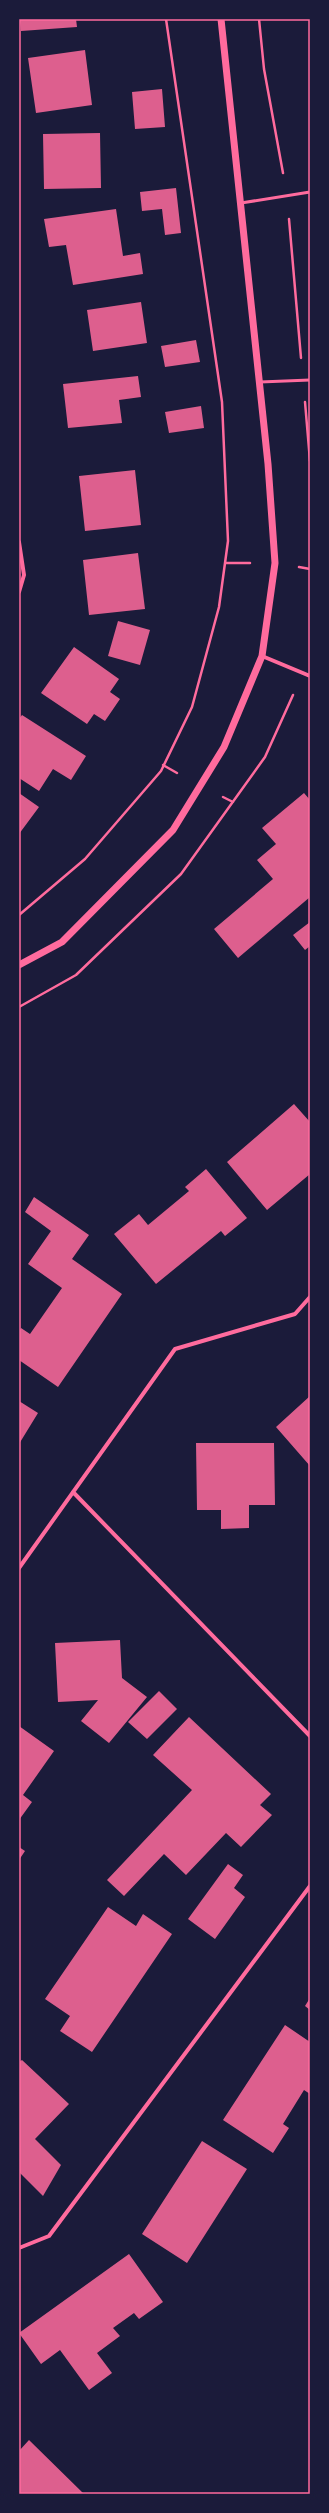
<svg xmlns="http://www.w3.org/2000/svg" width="329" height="2513" font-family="'Fira Sans Condensed',sans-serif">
<rect width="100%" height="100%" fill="#1b1b3a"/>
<path fill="#dd5f8e" d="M20 19H76L77 27 21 31Z
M85 50 92 105 36 113 28 58Z
M162 89 165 127 135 129 132 92Z
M100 133 101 188 44 189 43 134Z
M176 188 181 233 165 235 162 209 142 211 140 192Z
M116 209 123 256 140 253 143 274 73 285 66 245 49 247 44 219Z
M141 302 147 343 93 351 87 310Z
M196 340 200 362 165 367 161 346Z
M138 376 141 397 119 400 122 423 68 428 63 384Z
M201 406 204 428 169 433 165 412Z
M135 470 141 525 85 531 79 476Z
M138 553 145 609 89 615 83 560Z
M118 621 150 630 140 665 108 656Z
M74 647 119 679 110 692 120 699 105 721 94 714 87 724 41 693Z
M22 715 86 756 71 780 53 769 39 791 19 778V719Z
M19 793 39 807 19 834Z
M304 793 310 800V897L238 958 214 929 273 879 257 860 276 844 262 828Z
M310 922V946L305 950 293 935Z
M294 1104 310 1122V1174L267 1210 227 1162Z
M206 1169 247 1218 225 1236 221 1231 156 1284 114 1234 139 1214 148 1225 189 1191 185 1187Z
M34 1197 89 1235 72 1259 122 1294 58 1387 19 1360V1332L21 1328 30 1334 62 1288 28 1264 51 1231 25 1212Z
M310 1396V1466L276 1427Z
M19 1401 38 1413 19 1444Z
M196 1443H274L275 1505H249V1528L221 1529V1510H197Z
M120 1640 122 1678 147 1697 109 1743 81 1721 98 1700 58 1702 55 1643Z
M159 1691 177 1709 147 1739 128 1722Z
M189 1717 271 1794 260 1805 272 1815 241 1847 226 1833 186 1875 164 1854 124 1896 107 1880 192 1790 153 1755Z
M19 1726 54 1751 23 1795 32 1802 19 1820Z
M19 1847 25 1851 19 1860Z
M228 1864 243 1875 234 1888 245 1897 215 1939 188 1919Z
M108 1907 136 1926 143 1914 172 1934 92 2052 60 2031 70 2016 45 1999Z
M310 1998V2010L305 2006Z
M285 2025 310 2042V2094L304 2090 283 2124 289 2128 273 2153 223 2120Z
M22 2060 69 2104 35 2139 61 2165 43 2196 19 2172V2062Z
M202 2141 247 2169 187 2263 142 2234Z
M129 2254 163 2302 139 2319 134 2313 113 2328 120 2336 97 2353 112 2373 89 2390 60 2350 41 2364 19 2333Z
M29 2440 84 2494H19V2451Z"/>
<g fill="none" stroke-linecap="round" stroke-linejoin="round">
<path stroke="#ff6b9d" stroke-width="2.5" d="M259 19 264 69 283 173
M289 219 301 358
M305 402 310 461
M225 563H250
M299 567 310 569
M163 765 177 773
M223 797 233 802
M19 915 85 859 161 771 192 707 219 607 228 541 222 402 166 19
M19 1007 76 975 181 874 265 757 293 695"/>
<path stroke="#ff6b9d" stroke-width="3" d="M241 203 310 192
M260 382 310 380"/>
<path stroke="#ff6b9d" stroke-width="4" d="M19 542 24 575 19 592
M262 656 310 676
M73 1492 310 1736
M19 1568 175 1349 295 1314 310 1297
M19 2248 49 2236 310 1886"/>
<path stroke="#ff6b9d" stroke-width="7" d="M19 965 62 942 173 830 224 747 262 656 275 563 268 464 221 19"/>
</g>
<rect width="329" height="2513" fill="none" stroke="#1b1b3a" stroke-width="40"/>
<rect x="20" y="20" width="289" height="2473" fill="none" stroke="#ff6b9d" stroke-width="1.5"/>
</svg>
